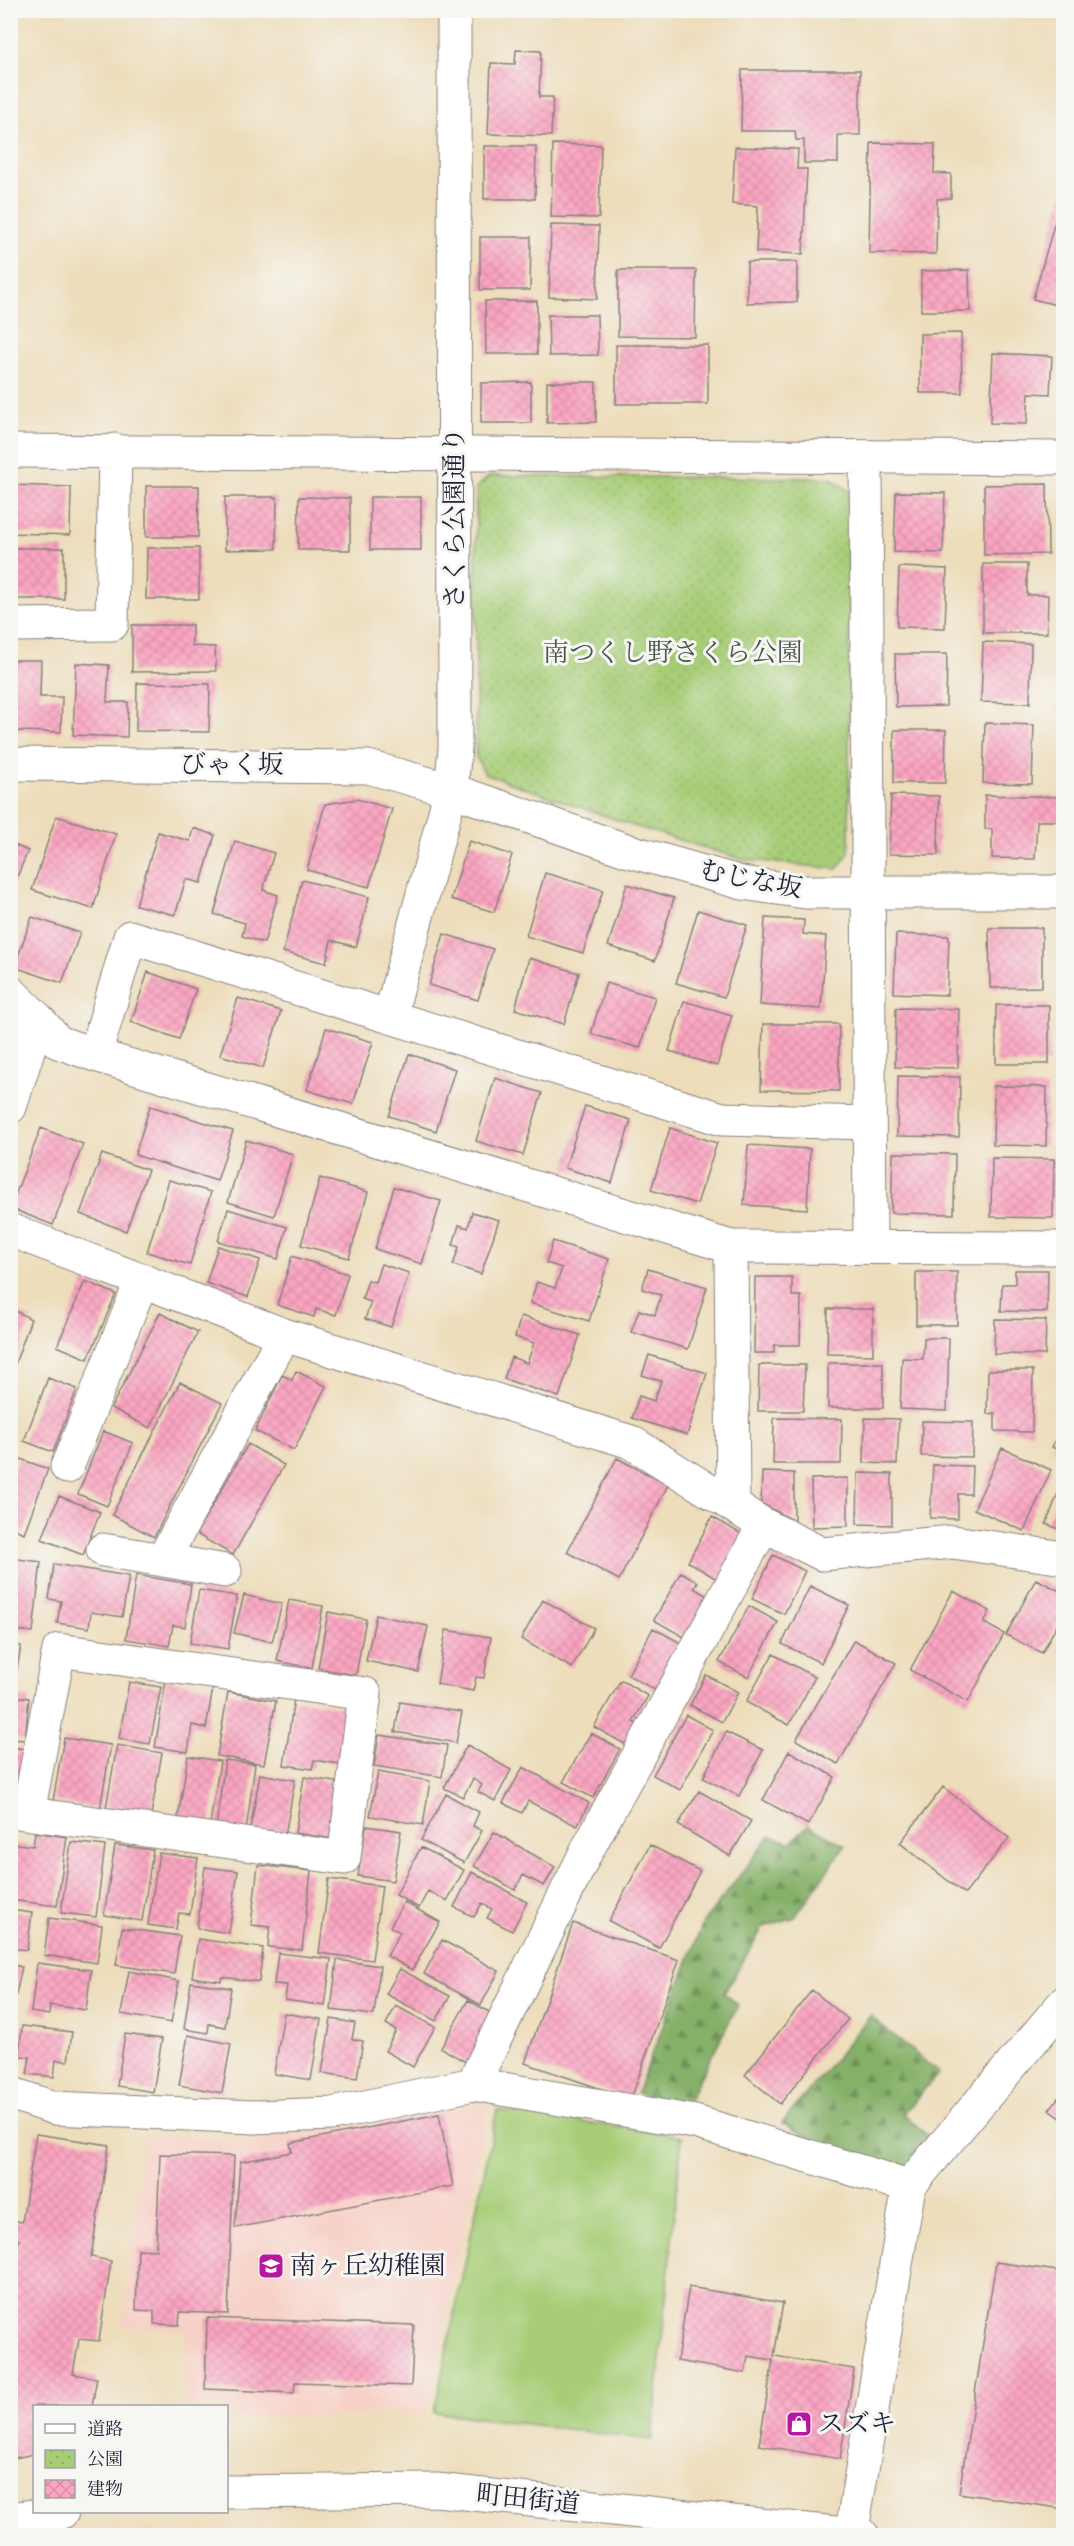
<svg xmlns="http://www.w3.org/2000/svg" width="1074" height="2546" font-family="'IM FELL DW Pica','Noto Serif JP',serif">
<defs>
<pattern id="forest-firs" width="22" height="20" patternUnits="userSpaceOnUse" patternTransform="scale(1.5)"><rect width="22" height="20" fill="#85b068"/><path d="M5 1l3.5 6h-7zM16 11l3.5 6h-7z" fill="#6c8f57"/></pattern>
<pattern id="park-dots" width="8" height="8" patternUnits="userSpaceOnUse" patternTransform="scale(1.5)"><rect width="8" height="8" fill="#a7cd77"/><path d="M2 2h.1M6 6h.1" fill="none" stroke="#8fb068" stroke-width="1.8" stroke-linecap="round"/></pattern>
<pattern id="building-cross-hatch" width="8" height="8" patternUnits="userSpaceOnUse" patternTransform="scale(1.5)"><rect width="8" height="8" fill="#fba5c1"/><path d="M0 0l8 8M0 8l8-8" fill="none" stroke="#d78ea7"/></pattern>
</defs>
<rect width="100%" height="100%" fill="#f6f6f2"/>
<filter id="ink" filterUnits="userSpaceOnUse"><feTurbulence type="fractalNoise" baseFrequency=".0167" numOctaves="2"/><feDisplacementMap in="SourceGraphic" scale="12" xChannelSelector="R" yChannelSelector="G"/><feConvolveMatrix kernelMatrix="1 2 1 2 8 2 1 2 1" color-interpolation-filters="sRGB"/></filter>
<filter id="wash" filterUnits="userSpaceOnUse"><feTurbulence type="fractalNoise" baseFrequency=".008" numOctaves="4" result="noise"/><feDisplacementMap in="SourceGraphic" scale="24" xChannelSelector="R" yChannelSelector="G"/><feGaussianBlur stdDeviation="1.35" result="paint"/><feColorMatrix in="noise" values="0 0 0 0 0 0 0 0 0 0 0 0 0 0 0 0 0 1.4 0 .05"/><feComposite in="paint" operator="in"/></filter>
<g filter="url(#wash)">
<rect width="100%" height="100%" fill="#edddbb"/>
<path fill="#f7d1c7" d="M473 2105 488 2107 427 2412 227 2419 226 2406H185L186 2331 123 2327 144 2134 242 2142Z"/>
<path fill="#a7cd77" stroke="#647859" stroke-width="1.5" d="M497 2110 682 2136 652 2440 434 2412Z"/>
<path fill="url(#forest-firs)" stroke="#546952" stroke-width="1.5" d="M808 1825 845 1845 795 1917 763 1927 724 1993 738 2005 685 2107 637 2093 703 1923 770 1836 791 1843Z
M870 2016 939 2073 903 2113 930 2138 905 2172 833 2150 782 2123Z"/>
<path fill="url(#park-dots)" stroke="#647859" stroke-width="1.5" d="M490 476 831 478 849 491V853L837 869 741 859 634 826 485 774 476 757V488Z"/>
<g id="blocks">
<path fill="url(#building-cross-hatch)" d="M516 50 541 51 539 97H553L551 136 488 134 491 63 515 64Z
M742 70H860V135H838V163H804V140H796L795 131H741Z
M871 143 935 144 934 173 951 174V198L937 199 936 254 869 253Z
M553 144 601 145 599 218 551 217Z
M484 146H536L535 199H484Z
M735 147 798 149 797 169H807L803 254 756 252 758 206 732 204Z
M1063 193H1064V307L1033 299Z
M551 225 599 226 597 299 549 297Z
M480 237H531L530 290H480Z
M747 262H797V302L747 303Z
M618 270H696L695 337 618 336Z
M969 270 970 311H921V271Z
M485 301H537V354H486Z
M548 315H597L598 355 549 356Z
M961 333 962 393H920V334Z
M616 345H708V404H616Z
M993 353 1052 356 1050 394 1029 393 1027 424 990 423Z
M531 382V423H481V383Z
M547 382H596V422L547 423Z
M1047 484 1048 554 984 555V485Z
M10 485 71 487 70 535 10 533Z
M146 486H199L198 537H146Z
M896 492 945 493 943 553 894 552Z
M225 497H277L276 549 225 550Z
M299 497 350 498V550H298Z
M370 497H421V550H370Z
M12 548H64V599H10Z
M147 548H199V599H146Z
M983 564H1027V595H1048L1047 633H983Z
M899 567 947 569 945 628 897 627Z
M132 625H192V646L215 647 216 671 132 672Z
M983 642 1031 644 1030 703 981 702Z
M895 654H947L946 706 896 707Z
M10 660H41L40 697H62L61 732 10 731Z
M76 663 109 665 107 702H128L127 737 73 735Z
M137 683 210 684 209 732 136 731Z
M985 723 1034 725 1032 784 983 783Z
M894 730H946L945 783H894Z
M891 795 939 796 938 855 889 854Z
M985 795 1064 797V821H1037L1035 859 992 858V829H985Z
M357 799 392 809 369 887 307 870 325 804Z
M56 816 116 834 93 909 32 890Z
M193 828 215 835 201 883 186 879 175 915 136 905 158 832 190 841Z
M235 841 274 853 263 890 278 895 264 943 242 936 245 923 214 914Z
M469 841 512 855 494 912 451 899Z
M10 843 28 851 13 886 10 885Z
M545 873 603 890 583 953 526 936Z
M302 880 369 897 356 947 331 940 326 963 283 952Z
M627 884 674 898 655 961 608 946Z
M698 910 747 925 724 997 676 983Z
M32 917 80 933 62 983 14 967Z
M765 918 804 920 803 934 826 936 821 1009 760 1005Z
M989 928H1042V987L990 988Z
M444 934 493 949 478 1000 429 985Z
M896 934 949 936 947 995 894 993Z
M529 958 579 973 564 1024 515 1009Z
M148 972 196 989 179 1039 131 1022Z
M606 983 655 997 640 1048 591 1034Z
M238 998 281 1011 263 1068 220 1055Z
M684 1001 732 1015 717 1066 669 1051Z
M996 1005H1049V1064H996Z
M896 1008 959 1009 958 1068 895 1067Z
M763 1024H839V1091L761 1090Z
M326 1028 373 1042 353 1104 307 1090Z
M409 1054 455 1069 436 1131 389 1116Z
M898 1076 960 1077 959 1137 897 1136Z
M495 1078 542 1093 523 1155 476 1141Z
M994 1086 1047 1087 1046 1146 993 1145Z
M150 1106 233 1131 217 1181 135 1155Z
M585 1106 631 1120 612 1183 565 1168Z
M41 1128 83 1144 53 1225 10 1208Z
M670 1128 717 1143 697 1204 651 1190Z
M246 1140 293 1154 274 1216 228 1202Z
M748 1145 810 1149 807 1209 744 1205Z
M893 1153 955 1154 954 1214 891 1213Z
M102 1154 148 1170 126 1231 80 1214Z
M992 1158 1054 1159 1053 1218 991 1217Z
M320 1178 368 1192 349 1258 301 1245Z
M169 1180 211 1192 190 1265 147 1252Z
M394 1187 441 1201 422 1264 375 1249Z
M228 1209 287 1227 278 1259 218 1241Z
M472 1212 499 1220 481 1274 453 1265 459 1247 453 1245 459 1225 468 1228Z
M553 1241 609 1259 589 1321 530 1303 537 1282 555 1288 562 1268 546 1263Z
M218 1246 260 1260 248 1297 206 1283Z
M292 1256 348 1274 336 1315 316 1309 314 1317 277 1305Z
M381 1264 409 1273 391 1327 365 1319 371 1302 362 1299 368 1280 375 1282Z
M648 1269 707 1287 688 1349 631 1332 639 1310 655 1315 661 1295 642 1289Z
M1015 1270H1048L1047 1312 1001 1311 1002 1284H1015Z
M916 1272H957V1325H916Z
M755 1277H792V1296H801L800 1345H774V1353H754Z
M85 1281 116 1294 88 1359 57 1346Z
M10 1308 31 1319 11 1375H10Z
M828 1309H873V1355L827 1354Z
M160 1313 198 1332 150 1428 111 1408Z
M521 1316 580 1335 559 1397 504 1379 511 1357 527 1363 534 1343 515 1337Z
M995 1319 1046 1320 1045 1355 994 1354Z
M924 1338H949L947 1411 900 1409 902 1358 923 1359Z
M649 1355 707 1373 687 1435 632 1418 639 1396 654 1401 661 1381 642 1375Z
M828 1363H883V1408H828Z
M759 1365H805L803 1411H758Z
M988 1370H1033L1032 1432 995 1431V1413L987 1414Z
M296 1371 326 1386 294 1450 255 1431 282 1375 292 1380Z
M48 1378 77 1389 53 1452 24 1441Z
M180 1382 222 1403 154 1537 112 1515Z
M774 1418 842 1419 841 1464H773Z
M865 1418 899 1419 897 1464 864 1463Z
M922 1421 973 1422 972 1457 921 1456Z
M1064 1421V1452L1052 1447Z
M103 1431 133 1443 107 1506 78 1494Z
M248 1444 284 1465 233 1555 196 1534Z
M1002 1448 1051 1470 1024 1531 974 1509Z
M18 1458 48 1469 24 1533 10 1527V1478Z
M617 1458 668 1485 619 1580 567 1552Z
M933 1465 972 1466 971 1494H958V1519L930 1518Z
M762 1472 794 1473V1521L761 1503Z
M858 1473 892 1474V1525L857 1524Z
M848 1478V1526L812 1527 811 1479Z
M1063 1481H1064V1531L1046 1524Z
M59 1496 100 1512 83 1555 42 1539Z
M712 1517 745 1536 720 1581 688 1562Z
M773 1555 805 1571 784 1614 752 1599Z
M10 1558 41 1562 33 1632 10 1630Z
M54 1564 129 1576 122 1617 91 1612 89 1628 57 1623 61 1601 49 1599Z
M681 1572 698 1582 694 1588 712 1599 689 1640 654 1620Z
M136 1575 191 1584 185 1627 173 1625 169 1646 126 1639Z
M1036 1579 1064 1593V1611L1042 1653 1006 1635Z
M810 1586 849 1605 821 1663 782 1644Z
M199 1590 237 1596 228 1649 190 1643Z
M953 1591 990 1611 984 1623 1004 1634 968 1702 910 1670Z
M244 1595 282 1604 272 1642 234 1633Z
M289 1600 323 1606 312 1668 277 1661Z
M543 1600 594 1628 572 1668 521 1639Z
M749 1606 778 1622 748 1677 719 1662Z
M328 1612 366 1619 356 1675 318 1668Z
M376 1615 428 1626 418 1672 366 1661Z
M653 1628 681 1643 655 1690 628 1675Z
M446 1630 491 1637 484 1678 476 1677 473 1691 437 1684Z
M854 1640 896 1663 838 1764 796 1740Z
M10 1644 21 1646 13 1692 10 1691Z
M773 1654 815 1677 789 1725 746 1702Z
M706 1675 738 1692 722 1722 690 1705Z
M166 1680 213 1688 206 1728 192 1725 188 1752 155 1747Z
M621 1680 648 1696 633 1722 641 1727 630 1747 594 1727Z
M129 1682 161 1687 150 1744 119 1739Z
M228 1692 276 1701 264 1764 217 1756Z
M10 1696 29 1698 25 1740 10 1739Z
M294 1699 348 1708 339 1764 314 1760 312 1769 284 1765Z
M400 1702 462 1712 456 1743 395 1732Z
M686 1715 713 1730 680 1790 653 1775Z
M726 1732 763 1750 739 1796 703 1778Z
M591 1733 620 1749 593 1798 563 1782Z
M379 1735 447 1745 442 1777 374 1766Z
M64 1738 111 1745 100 1809 53 1801Z
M117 1745 162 1753 151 1815 106 1808Z
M467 1745 511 1770 495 1801 478 1792 482 1785 473 1779 463 1797 444 1788Z
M10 1747 24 1749 16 1793 10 1792Z
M789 1751 835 1777 808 1825 763 1800Z
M188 1756 220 1761 210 1823 178 1818Z
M225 1760 255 1764 246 1831 216 1827Z
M523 1767 589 1803 577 1826 528 1801 522 1813 503 1803Z
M378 1772 430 1781 423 1825 370 1816Z
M260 1774 295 1780 285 1836 250 1830Z
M304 1777 342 1783 333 1839 295 1833Z
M943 1787 1009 1838 965 1894 900 1843Z
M699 1791 751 1821 730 1856 678 1825Z
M446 1794 479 1812 473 1826 482 1831 464 1863 421 1840Z
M366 1826 401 1831 393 1881 358 1876Z
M35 1832 67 1837 57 1906 10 1900V1843L33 1846Z
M494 1832 555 1867 544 1886 523 1875 515 1890 474 1866Z
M71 1842 105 1846 96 1917 61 1913Z
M115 1845 153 1850 142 1921 104 1915Z
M650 1845 700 1871 659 1948 609 1921Z
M421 1847 464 1870 447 1901 428 1891 419 1908 396 1895Z
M159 1853 198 1858 190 1914 179 1913 176 1929 148 1925Z
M258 1865 311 1871 302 1950 268 1947 270 1927 251 1925Z
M205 1867 238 1871 229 1933 197 1928Z
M472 1872 527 1902 512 1931 487 1918 492 1909 482 1903 474 1917 454 1907Z
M329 1879 382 1886 372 1960 319 1953Z
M404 1902 440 1922 412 1970 387 1956 400 1932 390 1927Z
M10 1910 32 1913 27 1950 10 1948Z
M49 1918 102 1925 97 1963 44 1955Z
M573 1923 679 1960 631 2099 525 2063Z
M122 1928 180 1936 174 1974 116 1965Z
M198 1939 263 1948 259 1982 222 1977 221 1981 192 1977Z
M442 1940 499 1971 481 2005 424 1974Z
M278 1953 331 1959 325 2006 285 2000 287 1985 274 1984Z
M337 1960 380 1966 374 2015 331 2010Z
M37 1963 91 1970 86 2010 50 2005 49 2015 31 2012Z
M10 1964 22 1967 14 2004 10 2003Z
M400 1969 450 1996 436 2021 386 1994Z
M129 1971 179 1981 171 2023 121 2014Z
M191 1982 231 1988 225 2027 209 2024 208 2033 184 2029Z
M812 1990 848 2019 780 2104 745 2075Z
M468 2000 498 2017 471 2065 441 2048Z
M396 2006 435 2027 413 2067 385 2051 396 2030 386 2024Z
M284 2013 321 2019 311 2080 274 2074Z
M331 2019 355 2023 352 2039 363 2041 357 2078 322 2073Z
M22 2026 72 2032 68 2061 56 2060 54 2077 27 2074 30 2057 19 2056Z
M125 2034 162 2039 153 2092 117 2086Z
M188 2035 231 2044 222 2093 179 2085Z
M1064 2090V2120L1049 2110Z
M439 2114 453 2186 235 2228 240 2162 292 2152 290 2143Z
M36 2134 109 2145 91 2257 111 2261 99 2341 79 2339 73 2374 97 2378 92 2406H34V2454L10 2459V2295L19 2240 10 2239V2220L22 2222Z
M160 2154 234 2156 228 2314 180 2312 179 2325 154 2324V2311L136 2310 138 2249 156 2250Z
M996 2262 1064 2272V2509L959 2493Z
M689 2287 783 2303 774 2356 854 2369 840 2459 759 2445 773 2360 748 2356 745 2373 677 2361Z
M207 2318 414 2325 411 2386 295 2382 294 2393 205 2389Z"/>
</g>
</g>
<g filter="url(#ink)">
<use href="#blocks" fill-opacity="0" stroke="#88807b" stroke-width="1.5"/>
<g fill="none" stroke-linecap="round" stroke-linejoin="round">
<g stroke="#88807b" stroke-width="35">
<path id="minor" d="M10 451 1064 458
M866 457 870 1247
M10 625 112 624 115 450
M10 764 368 767 451 790 626 850 742 883 805 892H1064
M10 992 38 1019 10 1107
M390 1016 451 790 455 748 454 10
M38 1019 58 1042 95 1055 731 1247 1064 1248
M95 1055 130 937 722 1119 869 1123
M10 1230 284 1335 631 1442 764 1525 822 1554 953 1542 1064 1558
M731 1247 733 1506
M67 1467 142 1280
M103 1550 163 1560
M225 1571 163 1560 284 1335
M10 1811 344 1858 365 1694 59 1650 28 1813
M473 2084 586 1852 764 1525
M10 2093 54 2108 254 2117 332 2114 473 2084 695 2122 909 2186 1064 2003
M851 2536 909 2186"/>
</g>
<g stroke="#88807b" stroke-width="35">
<path id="major" d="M226 2492 437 2490 863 2536
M10 2519 62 2512"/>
</g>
<use href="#minor" stroke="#fff" stroke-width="33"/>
<use href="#major" stroke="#fff" stroke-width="33"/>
</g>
</g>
<defs>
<g id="school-square" transform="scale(1.35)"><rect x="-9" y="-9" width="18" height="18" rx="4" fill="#b5179e" stroke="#f6f6f2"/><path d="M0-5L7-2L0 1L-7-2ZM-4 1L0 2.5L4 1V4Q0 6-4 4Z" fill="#fff"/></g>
<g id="shop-square" transform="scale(1.35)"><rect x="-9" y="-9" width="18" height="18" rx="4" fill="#b5179e" stroke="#f6f6f2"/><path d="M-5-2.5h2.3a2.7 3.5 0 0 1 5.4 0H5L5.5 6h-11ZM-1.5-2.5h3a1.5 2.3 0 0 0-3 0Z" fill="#fff"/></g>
</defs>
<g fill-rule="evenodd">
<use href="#school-square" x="271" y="2266"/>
<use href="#shop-square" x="799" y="2424"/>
</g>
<g text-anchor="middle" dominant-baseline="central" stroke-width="6" stroke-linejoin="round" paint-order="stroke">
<g font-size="26" fill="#22223b" stroke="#f6f6f2">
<text transform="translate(455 518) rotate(-90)">さくら公園通り</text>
<text x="232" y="765">びゃく坂</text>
<text transform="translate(751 880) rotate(11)">むじな坂</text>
<text transform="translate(528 2500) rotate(6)">町田街道</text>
</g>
<g font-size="26" fill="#4a554d" stroke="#f6f6f2">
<text x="673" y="653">南つくし野さくら公園</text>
</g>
<g font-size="26" fill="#22223b" stroke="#f6f6f2" text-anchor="start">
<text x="290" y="2266">南ヶ丘幼稚園</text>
<text x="818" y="2424">スズキ</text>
</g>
</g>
<rect width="1074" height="2546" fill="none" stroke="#f6f6f2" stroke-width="36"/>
<rect x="33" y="2405" width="195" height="108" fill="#f6f6f2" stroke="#a1a1a9" stroke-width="1.5"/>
<rect x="45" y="2424" width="30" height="9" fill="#ffffff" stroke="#a1a1a9" stroke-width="1.5"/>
<text x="87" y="2435" font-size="18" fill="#22223b">道路</text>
<rect x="45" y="2450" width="30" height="18" fill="url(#park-dots)" stroke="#a1a1a9" stroke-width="1.5"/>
<text x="87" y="2465" font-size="18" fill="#22223b">公園</text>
<rect x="45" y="2480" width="30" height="18" fill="url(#building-cross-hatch)" stroke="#a1a1a9" stroke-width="1.5"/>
<text x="87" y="2495" font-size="18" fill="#22223b">建物</text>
</svg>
